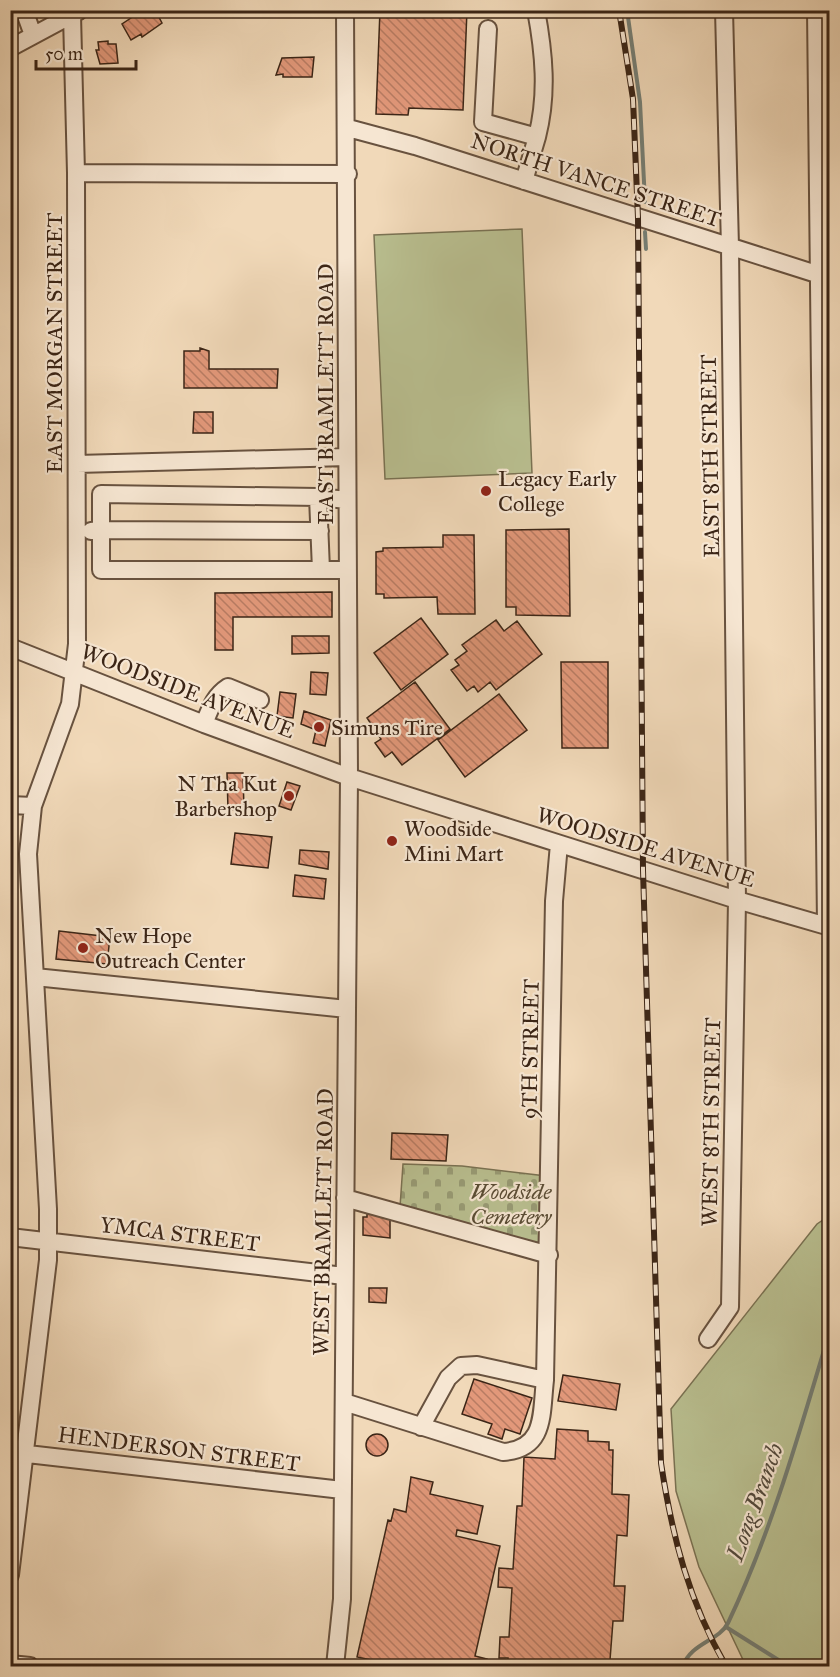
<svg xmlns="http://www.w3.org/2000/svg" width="840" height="1677" font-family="'IM FELL Great Primer',serif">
<defs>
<pattern id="cemetery-stones" width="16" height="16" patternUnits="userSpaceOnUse" patternTransform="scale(1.5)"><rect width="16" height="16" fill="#b9bf90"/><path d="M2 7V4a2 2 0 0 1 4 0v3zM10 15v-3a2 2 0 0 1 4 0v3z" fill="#989b75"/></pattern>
<pattern id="building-back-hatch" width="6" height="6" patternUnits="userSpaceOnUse" patternTransform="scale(1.5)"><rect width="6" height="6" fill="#e2987a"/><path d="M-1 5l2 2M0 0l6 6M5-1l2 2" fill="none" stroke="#b87c63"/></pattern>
</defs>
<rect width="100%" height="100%" fill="#f1d9b9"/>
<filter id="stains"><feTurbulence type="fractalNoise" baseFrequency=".00333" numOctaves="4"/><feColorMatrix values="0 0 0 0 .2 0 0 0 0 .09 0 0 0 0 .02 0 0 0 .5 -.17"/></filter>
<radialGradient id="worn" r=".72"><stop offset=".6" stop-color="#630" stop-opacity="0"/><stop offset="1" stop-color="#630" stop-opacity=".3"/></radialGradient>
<path fill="#b9bf90" stroke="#7a7253" stroke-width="1.5" d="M522 229 532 473 385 479 374 235Z
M829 1216V1666H746L699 1567 676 1491 671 1409 817 1224Z"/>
<path fill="url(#cemetery-stones)" stroke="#7a7253" stroke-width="1.5" d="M403 1164 462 1166 546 1176 544 1246 400 1207Z"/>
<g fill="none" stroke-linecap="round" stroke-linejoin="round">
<path stroke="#757e74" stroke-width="4" d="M627 10 640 102 645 202
M645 232 646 249
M726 1627 788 1666
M683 1666C691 1643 719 1641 728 1623 773 1528 800 1430 830 1330"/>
</g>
<path fill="url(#building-back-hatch)" stroke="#3b2516" stroke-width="1.5" d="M147 10H155L162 23 142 37 141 34 131 40 122 24 140 12 141 14Z
M380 10H467L463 110 409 108 408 115 376 114Z
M108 41V44H116L118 63 100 64 96 50H99L98 42Z
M314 57 312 77H283V74L276 75 282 58Z
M200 348 209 351V369H278L277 388H184V351H200Z
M194 412H213V433H193Z
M569 529 570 616 516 615V607H506V530Z
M443 535H474L475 614H438L437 597 384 598V594H376V552L383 551V548L443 547Z
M332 592V617H233V650H215V593Z
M421 618 448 654 401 690 374 653Z
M496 620 504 631 517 621 542 654 496 690 490 682 478 692 474 686 467 691 451 670 459 665 455 660 467 651 462 645Z
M292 636H329V653L292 654Z
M561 662H608V748H562Z
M311 672 328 673 326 695 310 694Z
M415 682 450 729 402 765 392 752 385 757 375 743 381 739 367 718Z
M280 692 296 694 293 718 277 716Z
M499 694 527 730 465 777 438 740Z
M304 711 331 720 325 746 313 743 316 730 301 724Z
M227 773H243L244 810H228Z
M287 782 300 786 291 810 279 806Z
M235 833 272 837 268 868 231 864Z
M300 850 329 852 328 869 299 864Z
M295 875 326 879 324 899 293 896Z
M59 931 110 937 107 964 56 959Z
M392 1133 448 1135 446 1161 391 1159Z
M367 1214H390V1238L363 1235V1217H367Z
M369 1288H387L386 1303 369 1302Z
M563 1375 620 1384 616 1410 558 1401Z
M474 1379 532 1398 520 1434 505 1429 502 1439 488 1434 492 1424 462 1414Z
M557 1429 588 1431V1441L609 1442V1450H613L612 1494 629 1495 627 1536 617 1535 614 1586H625L623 1621H613L610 1660H599L598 1666H508V1658H499L500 1637H509L512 1588 498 1587 499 1568 513 1569 517 1506H522L524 1457 555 1459Z
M366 1445a11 11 0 1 1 22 0a11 11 0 1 1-22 0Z
M411 1477 433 1482 430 1494 483 1506 477 1534 457 1530 456 1536 500 1546 475 1656 487 1659 485 1666H400L357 1657 388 1520 391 1521 394 1509 406 1512Z"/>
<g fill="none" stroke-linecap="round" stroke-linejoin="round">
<g stroke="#68523f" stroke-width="20">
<path id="minor" d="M24 10 33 35
M536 10C544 53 548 94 537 137
M816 10 826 925
M488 29 483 122 537 137 524 181
M10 48 79 11
M348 128 415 146 829 278
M76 173 348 174
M77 464 347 457
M318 497 101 494V530L320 531
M91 531 101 530V570H347
M321 570 318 497 347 500
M10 647 204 724 349 777 737 900 830 927
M204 724C210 709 214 696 228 687L260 700
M10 805 33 806
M35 977 347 1009
M345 1198 549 1255
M10 1237 344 1276
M708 1339 730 1307 737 900 730 247 724 10
M344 1402 503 1452C546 1449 541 1414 545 1380L554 901 559 844
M421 1427 448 1378 461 1366 477 1365 545 1380
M10 1452 342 1490
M10 1575 48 1260V1209L28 854 33 806 70 704 77 644 76 173 72 15
M10 1664 30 1666
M335 1666 342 1599 349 777 345 10"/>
</g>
<use href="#minor" stroke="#f6e6d2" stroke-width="16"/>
<g stroke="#3b2516" stroke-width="6">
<path id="rail" d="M619 10 633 99 638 218 643 870 661 1463C672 1536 689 1602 726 1666"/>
</g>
<use href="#rail" stroke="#f6e6d2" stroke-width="4" stroke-dasharray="11" stroke-linecap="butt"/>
</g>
<g fill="#8f2418" stroke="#f6e6d2" stroke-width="2">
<circle cx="486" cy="491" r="6"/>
<circle cx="319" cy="727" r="6"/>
<circle cx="289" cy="796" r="6"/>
<circle cx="392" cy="841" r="6"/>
<circle cx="83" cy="948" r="6"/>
</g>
<g text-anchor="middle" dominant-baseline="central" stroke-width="4.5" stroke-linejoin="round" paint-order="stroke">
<g font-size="22" fill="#3b2516" stroke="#f6e6d2">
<text transform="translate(596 180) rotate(18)">NORTH VANCE STREET</text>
<text transform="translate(54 343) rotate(-90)">EAST MORGAN STREET</text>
<text transform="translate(325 394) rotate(-90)">EAST BRAMLETT ROAD</text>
<text transform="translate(710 456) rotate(-91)">EAST 8TH STREET</text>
<text transform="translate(188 691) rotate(21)">WOODSIDE AVENUE</text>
<text transform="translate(646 847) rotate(17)">WOODSIDE AVENUE</text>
<text transform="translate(530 1049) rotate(-89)">9TH STREET</text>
<text transform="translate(711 1122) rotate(-89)">WEST 8TH STREET</text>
<text transform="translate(323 1222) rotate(-89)">WEST BRAMLETT ROAD</text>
<text transform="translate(180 1234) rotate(7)">YMCA STREET</text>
<text transform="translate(179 1449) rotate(7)">HENDERSON STREET</text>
</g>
<g font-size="22" fill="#3b2516" stroke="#f6e6d2" text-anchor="start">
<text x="498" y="478">Legacy Early<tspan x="498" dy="25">College</tspan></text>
<text x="331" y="727">Simuns Tire</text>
<text x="277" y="783" text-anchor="end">N Tha Kut<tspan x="277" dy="25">Barbershop</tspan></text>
<text x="404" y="828">Woodside<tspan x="404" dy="25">Mini Mart</tspan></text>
<text x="95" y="935">New Hope<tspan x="95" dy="25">Outreach Center</tspan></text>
</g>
<g font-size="22" font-style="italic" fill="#5a4c34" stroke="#f6e6d2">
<text x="511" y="1191">Woodside<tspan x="511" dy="25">Cemetery</tspan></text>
</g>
<g font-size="24" font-style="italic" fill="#534a3d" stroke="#f6e6d2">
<text transform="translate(755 1502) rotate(-70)">Long Branch</text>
</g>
</g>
<rect width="840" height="1677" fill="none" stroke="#f1d9b9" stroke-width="36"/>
<rect x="12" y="12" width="816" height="1653" fill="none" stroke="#3b2516" stroke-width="3"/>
<rect x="18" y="18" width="804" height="1641" fill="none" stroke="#3b2516" stroke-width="1.5"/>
<path d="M36 60v9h100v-9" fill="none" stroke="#3b2516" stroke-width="3"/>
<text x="45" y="60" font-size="18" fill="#3b2516" stroke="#f6e6d2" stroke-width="4.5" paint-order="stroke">50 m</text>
<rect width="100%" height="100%" filter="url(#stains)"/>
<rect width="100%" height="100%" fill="url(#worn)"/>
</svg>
